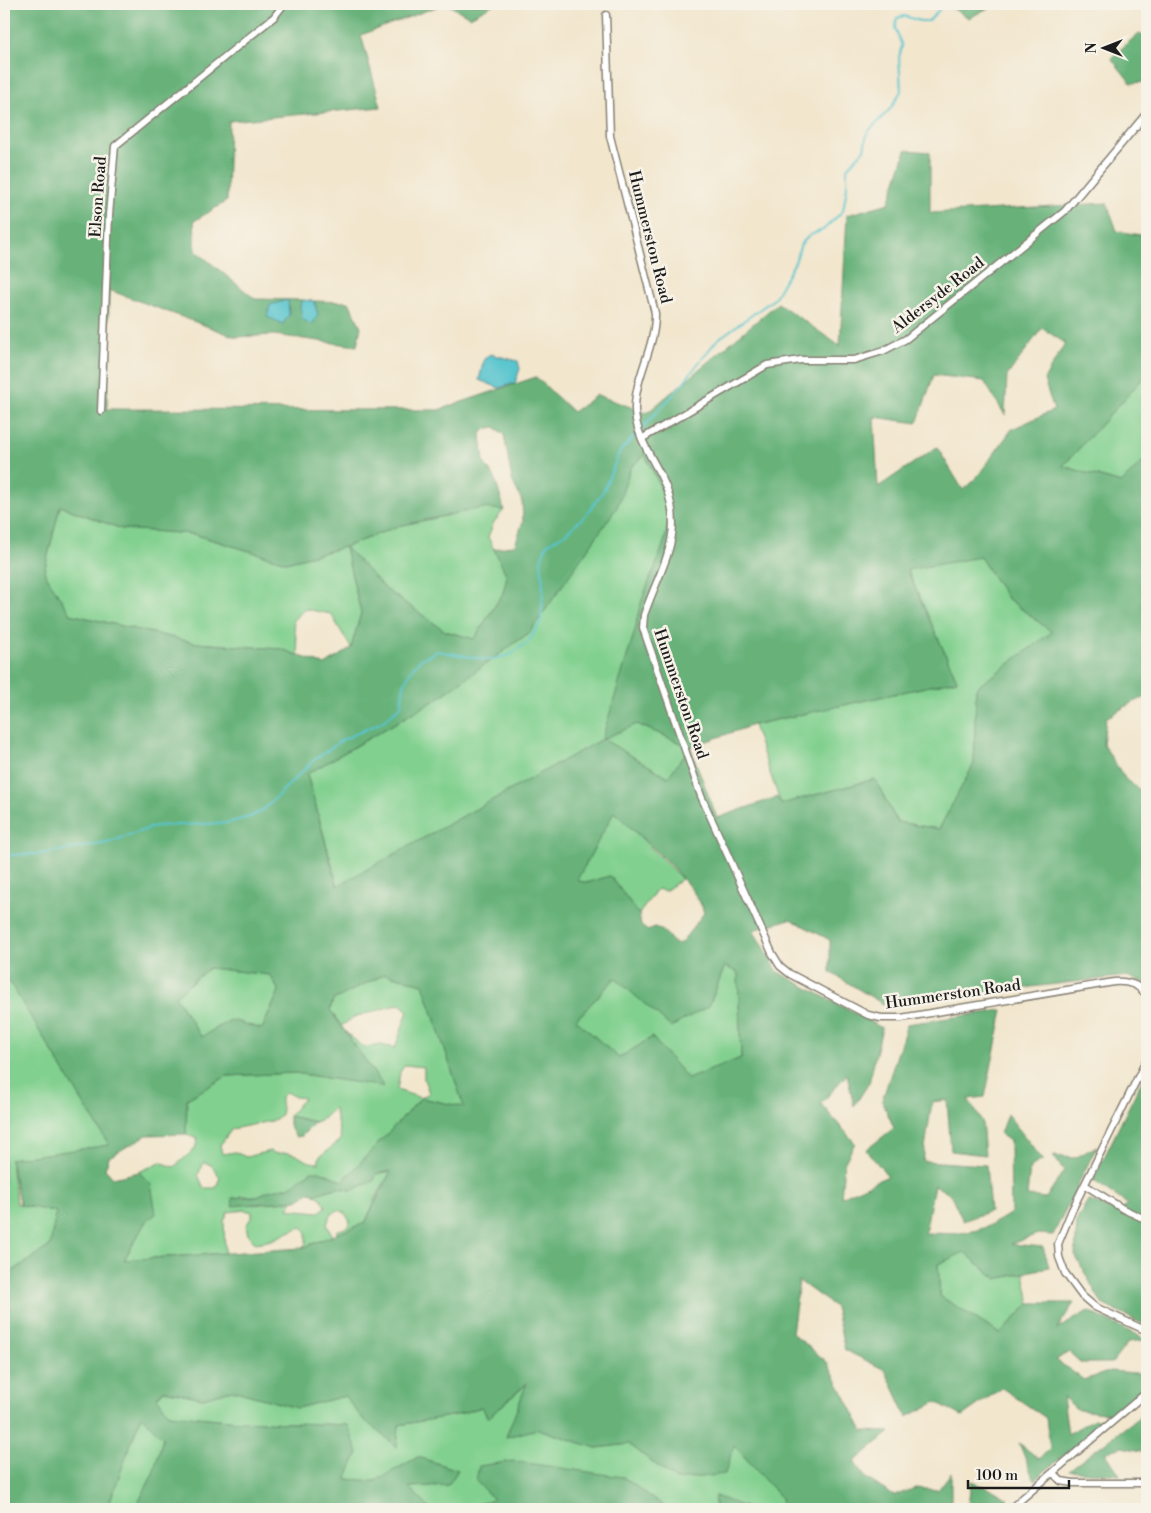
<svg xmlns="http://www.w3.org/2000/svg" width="1151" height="1513" font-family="'Libre Bodoni',serif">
<rect width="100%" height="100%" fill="#f7f3e8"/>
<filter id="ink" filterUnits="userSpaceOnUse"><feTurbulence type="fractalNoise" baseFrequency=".02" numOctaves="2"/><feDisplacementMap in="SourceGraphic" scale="10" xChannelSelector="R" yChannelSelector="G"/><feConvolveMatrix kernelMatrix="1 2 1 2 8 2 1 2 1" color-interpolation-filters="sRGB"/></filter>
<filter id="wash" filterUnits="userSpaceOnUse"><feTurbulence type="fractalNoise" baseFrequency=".0096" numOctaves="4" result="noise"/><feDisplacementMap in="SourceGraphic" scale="20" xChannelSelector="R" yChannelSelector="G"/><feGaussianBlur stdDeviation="1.12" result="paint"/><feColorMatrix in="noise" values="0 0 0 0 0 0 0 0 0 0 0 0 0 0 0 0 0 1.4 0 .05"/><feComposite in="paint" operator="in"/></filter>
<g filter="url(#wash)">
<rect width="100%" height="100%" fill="#f2e6cd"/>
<path fill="#81d08f" stroke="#4e7656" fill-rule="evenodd" d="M1147 374V458L1121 483 1063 466Z
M645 455C652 470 665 493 668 508 674 543 639 590 636 627L603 738 637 724 690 747 668 777 602 739 338 886 307 774 437 699 530 632 617 507 631 467Z
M60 506 122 529 193 534 286 562 345 547 398 526 481 508 504 510 494 522 488 537 507 576 503 593 474 639 445 631 387 590 345 548 361 613 351 648 331 614 305 609 293 620 299 656 281 649 196 643 70 614 44 572Z
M980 557 1007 598 1052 632 976 688 974 764 939 829 897 822 875 779 781 804 753 725 957 680 907 569Z
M614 811 682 879 665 891 657 889 639 914 610 876C599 878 588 886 577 880Z
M725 966 738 973 741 1058 688 1079 652 1038 619 1058 576 1020 615 978 709 1006Z
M209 968 270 975 279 991 262 1029 231 1020 201 1037 175 996Z
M4 973 110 1146 10 1159 17 1204 56 1212 50 1246 4 1277Z
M385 974 423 984 464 1107 421 1098 342 1182 312 1171 289 1187 271 1190 257 1196H240L254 1205 293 1200 288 1209 319 1212 326 1207 322 1199 315 1194 337 1188 352 1190 376 1174 391 1171 377 1196 365 1223 337 1234 336 1231 348 1227 350 1221 344 1212 338 1210 330 1215 327 1225 332 1236 302 1248 306 1243V1232L302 1227C282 1233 278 1241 255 1243L248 1235 246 1225 252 1217V1212L245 1210 228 1212 224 1221 225 1253 124 1260 146 1221 151 1184 139 1172 160 1162 174 1167 195 1149 198 1138 186 1134 187 1099 227 1076 295 1073 383 1086 330 1010 333 1000ZM400 1004 408 1011 395 1048 381 1045 363 1047 340 1027 354 1017ZM405 1065 424 1067V1079L429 1093 421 1098 397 1090 400 1072ZM286 1092 295 1097 304 1098 289 1116 315 1122 324 1118 334 1108 341 1140 319 1157V1163C303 1163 302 1155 289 1153 281 1152 277 1156 270 1151L246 1157 235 1152 222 1154 220 1145 232 1129 276 1120C286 1112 280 1107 281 1097ZM204 1162 211 1165 220 1177 216 1188H204L198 1175Z
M964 1252 997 1279 1024 1273 1030 1303 1000 1334 940 1296 938 1264Z
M528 1383 507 1436 538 1429 596 1448 629 1444 676 1480 734 1445 781 1498 783 1508 747 1509 715 1496V1509H668L623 1477 455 1509H430L408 1487 448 1485 458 1470 418 1457 375 1481 345 1479 347 1425 237 1421 169 1414 157 1398 164 1390 203 1398 232 1390 297 1408 345 1396 361 1417 397 1447 399 1425 456 1415 482 1407 488 1418Z
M141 1415 163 1438 153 1474 135 1509H107Z"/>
<path fill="#68b27a" stroke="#42674b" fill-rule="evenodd" d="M4 4H444L361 35 381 107 229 121 227 201 194 221 196 251 255 299 303 300 300 306 318 315 314 301 349 302 361 327 357 346 274 335 236 337 109 290 107 409 438 410 536 377 573 412 597 395 647 413 778 303 840 346 847 215 889 203 906 150 930 152V213L1107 203 1117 231 1147 236V374L1063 466 1121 483 1147 458V697L1133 702 1106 718 1103 744 1126 780 1147 795V984L1127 976 883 1004 830 972V940L790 919 753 930 778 972 882 1028 869 1083 854 1106 847 1074 821 1104 855 1143 844 1164 841 1197 888 1176 866 1150 894 1128 882 1101 907 1024 1003 1010 985 1097 968 1099 982 1121 985 1155 951 1151 947 1100 932 1102 923 1161 986 1165 990 1211 963 1221 951 1195 934 1185 925 1233C964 1234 978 1235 1011 1213L1010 1141 1000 1134 1007 1114 1043 1160 1030 1167 1027 1196 1046 1198 1064 1170 1053 1156 1075 1158 1097 1146 1053 1235 1038 1234 1011 1244 1043 1247 1049 1267 997 1279 964 1252 938 1264 940 1296 1000 1334 1030 1303H1074L1056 1330 1088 1311 1147 1340 1128 1342 1112 1363H1081L1069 1352 1056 1360 1084 1380 1111 1371 1147 1374V1384L1112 1414 1078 1410 1063 1397 1068 1434 1094 1419 1105 1422 1034 1480 1019 1443 1039 1459 1050 1449 1046 1418 1002 1388 962 1416 936 1402 907 1417 885 1370 845 1350 835 1307 799 1281 792 1333 827 1362 863 1431 890 1432 854 1462 866 1478 894 1496 915 1488 938 1490 951 1473V1504L968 1506 971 1482 995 1491 1008 1499 996 1509H782L781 1498 734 1445 725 1474 676 1480 629 1444 596 1448 538 1429 506 1437 527 1383 488 1418 482 1407 456 1415 399 1425 397 1447 361 1417 345 1396 297 1408 232 1390 203 1398 164 1390 157 1397 169 1414 237 1421 348 1425 358 1453 346 1479 375 1481 418 1457 458 1470 448 1485 409 1487 430 1509H135L153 1474 163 1438 141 1416 107 1509H4V1277L50 1246 56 1212 20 1205 10 1159 109 1145 4 973ZM1042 328 1065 343 1044 380 1054 410 1012 429 977 477 963 490 937 447 878 487 874 417 917 423 934 375 984 381 1005 415 1007 376ZM495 427 504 435 512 480 522 501 523 521 515 545 494 549 507 576 503 593 474 639 445 631 387 590 345 547 398 526 481 508 504 510 495 478 484 463 481 434 485 429ZM645 455C652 470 665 493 668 509 673 544 639 589 636 627L602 739 337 886 307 774 437 699 530 632 617 507 631 467ZM60 506 122 529 193 534 286 562 345 547 361 613 351 648 325 665 281 649 196 643 70 614 44 572ZM980 557 1007 598 1052 632 976 688 974 764 939 829 897 822 875 779 781 804 777 797 717 818 690 747 753 725 957 680 907 570ZM637 724 690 747 668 777 603 739ZM614 812C636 833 699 886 704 913L681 943 674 944C669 936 663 929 654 927L648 931 641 926 639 914 610 876C599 878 589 886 577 880ZM725 966 738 973 741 1058 688 1079 652 1037 619 1058 576 1020 615 978 671 1027 709 1006ZM209 968 270 975 279 991 262 1029 231 1020 201 1037 175 996ZM385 974 423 984 464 1107 421 1098 343 1181 320 1171H312L289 1187 271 1190 257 1196 232 1198 233 1206 297 1200 310 1192 315 1194 337 1188 352 1190 374 1181 376 1174 391 1171 365 1223 302 1248 124 1260 146 1221 156 1214 151 1184 139 1172 113 1178 105 1169 109 1157 147 1135 186 1134 187 1099 227 1076 295 1073 384 1087 330 1010 333 1000Z
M447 4H494L470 17Z
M945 4H996L969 18Z
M1139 33 1147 39V82L1131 83 1111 58Z
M1147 1070V1326L1102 1304 1075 1255 1077 1220 1088 1200 1120 1213 1127 1204 1093 1180Z
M289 1116 315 1122 302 1136 296 1137 289 1126Z
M1147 1411 1146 1452 1122 1447 1105 1452 1120 1475 1069 1470Z
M513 1461 623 1477 668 1509H455L494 1500 476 1481 479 1466Z
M715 1496 745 1507 747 1509H715Z"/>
<path fill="#58c5ce" stroke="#3a7075" d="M288 300 289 315 283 324 267 317 270 305Z
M303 300 314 301 318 315 312 325 302 319 300 306Z
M490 354 518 361 520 369 515 383 499 388 479 380 484 359Z"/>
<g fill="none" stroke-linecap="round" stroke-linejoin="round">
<path stroke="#58c5ce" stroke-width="2" d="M641 429 674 394 717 340 774 299 795 262 801 244 810 235 823 230 843 211 847 187V168L864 150 867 133 891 108 901 91 899 57 902 46 895 28 897 18 904 16 920 21H929L944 4
M4 855 40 854 107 843 156 826 227 823 250 817 263 810 314 760 342 740 382 722 401 706 404 685 411 670 421 659 437 651 488 660 510 655 529 641 541 621 543 587 541 560 547 544 566 533 586 515 604 490 619 453 638 432"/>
</g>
</g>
<g filter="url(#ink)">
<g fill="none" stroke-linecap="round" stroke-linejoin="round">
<g stroke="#878174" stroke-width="9">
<path id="minor" d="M606 15 610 136 655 313C656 347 634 378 635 410 635 432 650 455 660 474 689 530 663 561 644 615L643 628 701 796 772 953 780 966 790 974 868 1015 881 1018H901L1114 982C1128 981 1139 984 1147 996
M101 411 109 215 115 146 274 17 284 4
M643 438 767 365 801 360H854L883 351 906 339 1065 211 1147 113
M1147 1059 1072 1210 1058 1244 1059 1257 1065 1273 1082 1296 1095 1307 1147 1331
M1085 1185 1123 1209 1147 1220
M1053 1473 1061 1481 1073 1483H1147
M1010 1509 1147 1392"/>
</g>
<use href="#minor" stroke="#fff" stroke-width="6"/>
</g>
</g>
<g text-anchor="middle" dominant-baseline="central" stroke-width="5" stroke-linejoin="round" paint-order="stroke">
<g font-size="16" fill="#1c1c1c" stroke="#f7f3e8">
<text transform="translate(98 197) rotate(-86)">Elson Road</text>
<text transform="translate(650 237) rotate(76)">Hummerston Road</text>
<text transform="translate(938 295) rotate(-38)">Aldersyde Road</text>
<text transform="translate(681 694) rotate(71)">Hummerston Road</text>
<text transform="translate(953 994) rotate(-8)">Hummerston Road</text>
</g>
</g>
<rect width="1151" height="1513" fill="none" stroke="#f7f3e8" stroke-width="20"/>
<g transform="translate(1104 48) rotate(270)" stroke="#f7f3e8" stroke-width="4" paint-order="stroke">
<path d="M0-4L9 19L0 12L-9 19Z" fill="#1c1c1c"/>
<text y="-8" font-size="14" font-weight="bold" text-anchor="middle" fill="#1c1c1c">N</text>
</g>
<path d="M968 1480v8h101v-8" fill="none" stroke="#1c1c1c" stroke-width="2.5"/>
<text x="976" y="1480" font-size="15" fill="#1c1c1c" stroke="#f7f3e8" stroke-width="4" paint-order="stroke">100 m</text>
</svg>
